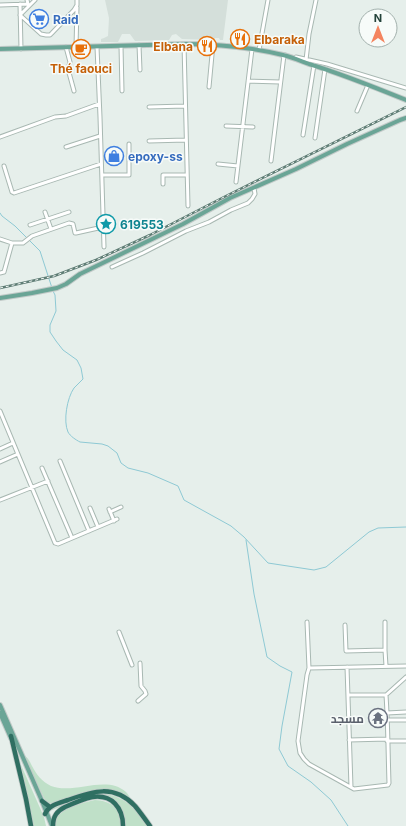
<svg xmlns="http://www.w3.org/2000/svg" width="406" height="826" font-family="Inter,Cairo,sans-serif">
<rect width="100%" height="100%" fill="#e6efeb"/>
<path fill="#d4dfda" d="M105 0H228L223 40H220L219 38H215L213 40 182 39 176 34 172 35 169 40 135 41 130 34H122L118 42H101V39L104 38 108 36 109 18Z"/>
<path fill="#bfe0c8" d="M25 756C29 759 30 762 32 766 37 775 41 781 51 786 74 795 106 774 126 792 128 794 130 797 131 800 123 797 106 789 98 790 83 790 59 805 48 803L45 800 25 758Z
M21 765 44 817 46 826H33Z
M100 793C125 796 134 807 148 826H125L124 816 122 810 115 802 91 796 52 810 51 809 91 794Z
M95 800C111 801 122 808 120 826H56C53 809 82 803 95 800Z"/>
<g fill="none" stroke-linecap="round" stroke-linejoin="round">
<path stroke="#8ec9d4" stroke-width="1" d="M0 213 2 216 15 226 40 251 52 288
M53 291 55 295 56 311 50 325V332L56 341 63 350 77 360 81 368 83 379C80 382 77 385 74 388 67 398 63 421 68 432 70 436 76 440 80 442L102 444 108 446 117 453 121 463 128 468 148 473 178 486 184 500 231 526 244 537 268 563 314 570 326 567 369 532 378 528 406 527
M246 540 254 594 267 657 280 666 292 672 282 726 279 749 288 766 311 782 331 800 348 826"/>
<g stroke="#a8b8b2" stroke-width="5">
<path id="minor" d="M35 0 20 15 41 34 46 35H50L52 33 74 10 77 5V0
M20 4 21 49
M0 5 28 4 27 0
M184 44 188 206
M139 45 140 70
M121 46 122 91
M66 47 70 62 68 69 74 91
M76 47 77 7
M97 47 100 117 104 247
M259 50 268 0
M296 57 327 64 406 88
M306 60 309 34 316 0
M248 81 280 82
M209 87 213 44
M149 107 185 106
M357 111 368 85
M226 126 253 127
M303 135 314 65
M0 137 55 117 66 116 99 104
M315 138 325 69
M149 141 186 140
M66 147 100 136
M271 161 284 55H285
M218 164 238 166
M4 166 12 192 14 193 101 164
M102 175H129V144
M236 182 252 49
M163 184V175H186
M45 212 51 229
M30 225 69 212
M0 239 12 243H23L32 236 69 223 73 224 75 233H76L103 227
M112 267 143 253 186 231 209 222 231 210 248 203 252 199 255 194 254 188
M0 273 4 272 12 243
M0 411 55 543 58 544 117 519
M0 449 13 443
M60 461 89 531
M0 462 18 454
M42 468 72 538
M0 500 48 481
M90 508 98 527
M109 509 114 521
M110 512 121 507
M307 622 309 668 307 675 298 741 300 753 304 759 309 764 354 789 388 785 389 783C388 754 388 724 386 695
M385 622V650L386 666
M345 625 346 651 385 650
M119 632 132 665
M347 667 351 787
M309 668 406 666
M348 695H386L406 677
M138 701 146 694 145 691 141 686 140 663
M387 713 406 712
M387 720H406
M349 740 387 739
M387 741H406"/>
</g>
<g stroke="#c2cac8" stroke-width="6">
<path id="major" d="M0 49 184 44C217 44 250 47 283 55 292 57 301 61 309 64 342 74 374 87 406 100
M0 298 32 293 57 288 66 284 80 274 183 224 230 198 296 169 347 144 400 120 406 118
M0 705 42 801 52 826
M0 713 11 738"/>
</g>
<g stroke="#c2cac8" stroke-width="6">
<path id="highway" d="M11 736 26 799 31 826
M42 801 50 807
M45 814C49 805 59 803 68 800 93 791 114 784 135 806 140 812 145 819 150 826
M53 826C53 816 57 811 65 807 74 803 83 799 92 797 112 794 123 808 123 826"/>
</g>
<use href="#minor" stroke="#fff" stroke-width="3"/>
<use href="#major" stroke="#6aa596" stroke-width="4"/>
<use href="#highway" stroke="#2f6f62" stroke-width="4.5"/>
<g stroke="#5f7d75" stroke-width="2.5">
<path id="rail" d="M0 288 54 276 96 260 150 235 224 197 406 107"/>
</g>
<use href="#rail" stroke="#f7fbf9" stroke-width="1" stroke-dasharray="3" stroke-linecap="butt"/>
</g>
<defs>
<g id="supermarket-ring" transform="scale(1)"><circle r="9.5" fill="#f7fbf9" stroke="#3f7fe0" stroke-width="1.5"/><path d="M-6-5.5h2.5l.6 2H6L4.5 2H-2.5L-4.4-4H-6ZM-1.5 3.2a1.3 1.3 0 1 0 .1 0ZM3 3.2a1.3 1.3 0 1 0 .1 0Z" fill="#3f7fe0"/></g>
<g id="restaurant-ring" transform="scale(1)"><circle r="9.5" fill="#f7fbf9" stroke="#e8710a" stroke-width="1.5"/><path d="M-5-6h1v4h1v-4h1v4h1v-4h1v5L-1.5 .5V6h-2V.5L-5-1ZM5-6V6H3V1.5H1.5Q1.5-4 5-6Z" fill="#e8710a"/></g>
<g id="cafe-ring" transform="scale(1)"><circle r="9.5" fill="#f7fbf9" stroke="#e8710a" stroke-width="1.5"/><path d="M-5.5-4.5H6V0H3Q3 3.5 0 3.5H-2.5Q-5.5 3.5-5.5 0ZM3-3.2v2h1.7v-2ZM-6 4.5H4V6H-6Z" fill="#e8710a"/></g>
<g id="shop-ring" transform="scale(1)"><circle r="9.5" fill="#f7fbf9" stroke="#3f7fe0" stroke-width="1.5"/><path d="M-5-2.5h2.3a2.7 3.5 0 0 1 5.4 0H5L5.5 6h-11ZM-1.5-2.5h3a1.5 2.3 0 0 0-3 0Z" fill="#3f7fe0"/></g>
<g id="sight-ring" transform="scale(1)"><circle r="9.5" fill="#f7fbf9" stroke="#0f9aa8" stroke-width="1.5"/><path d="M0-6L1.8-2.2L6-1.7L2.9 1.2L3.7 5.4L0 3.3L-3.7 5.4L-2.9 1.2L-6-1.7L-1.8-2.2Z" fill="#0f9aa8"/></g>
<g id="temple-ring" transform="scale(1)"><circle r="9.5" fill="#f7fbf9" stroke="#6b7280" stroke-width="1.5"/><path d="M0-6L5-2H3V0L6.5 2.5H4V6H1.5V3h-3V6H-4V2.5H-6.5L-3 0V-2H-5Z" fill="#6b7280"/></g>
</defs>
<g fill-rule="evenodd">
<use href="#supermarket-ring" x="39" y="19"/>
<use href="#restaurant-ring" x="240" y="39"/>
<use href="#restaurant-ring" x="207" y="46"/>
<use href="#cafe-ring" x="81" y="49"/>
<use href="#shop-ring" x="114" y="156"/>
<use href="#sight-ring" x="106" y="224"/>
<use href="#temple-ring" x="378" y="718"/>
</g>
<g text-anchor="middle" dominant-baseline="central" stroke-width="3" stroke-linejoin="round" paint-order="stroke">
<g font-size="12" font-weight="bold" fill="#366cbe" stroke="#f7fbf9" text-anchor="start">
<text x="53" y="19">Raid</text>
<text x="128" y="156">epoxy-ss</text>
</g>
<g font-size="12" font-weight="bold" fill="#c56008" stroke="#f7fbf9" text-anchor="start">
<text x="254" y="39">Elbaraka</text>
<text x="193" y="46" text-anchor="end">Elbana</text>
<text x="81" y="68" text-anchor="middle">Thé faouci</text>
</g>
<g font-size="12" font-weight="bold" fill="#0d838f" stroke="#f7fbf9" text-anchor="start">
<text x="120" y="224">619553</text>
</g>
<g font-size="12" font-weight="bold" fill="#5b616d" stroke="#f7fbf9" text-anchor="end">
<text x="364" y="718">مسجد</text>
</g>
</g>
<g transform="translate(378 28)"><circle r="19" fill="#f7fbf9" stroke="#a3b1ad"/>
<path d="M0-3L7 15L0 10L-7 15Z" fill="#f4845f"/>
<text y="-6" font-size="11" font-weight="bold" text-anchor="middle" fill="#24423a">N</text>
</g>
</svg>
